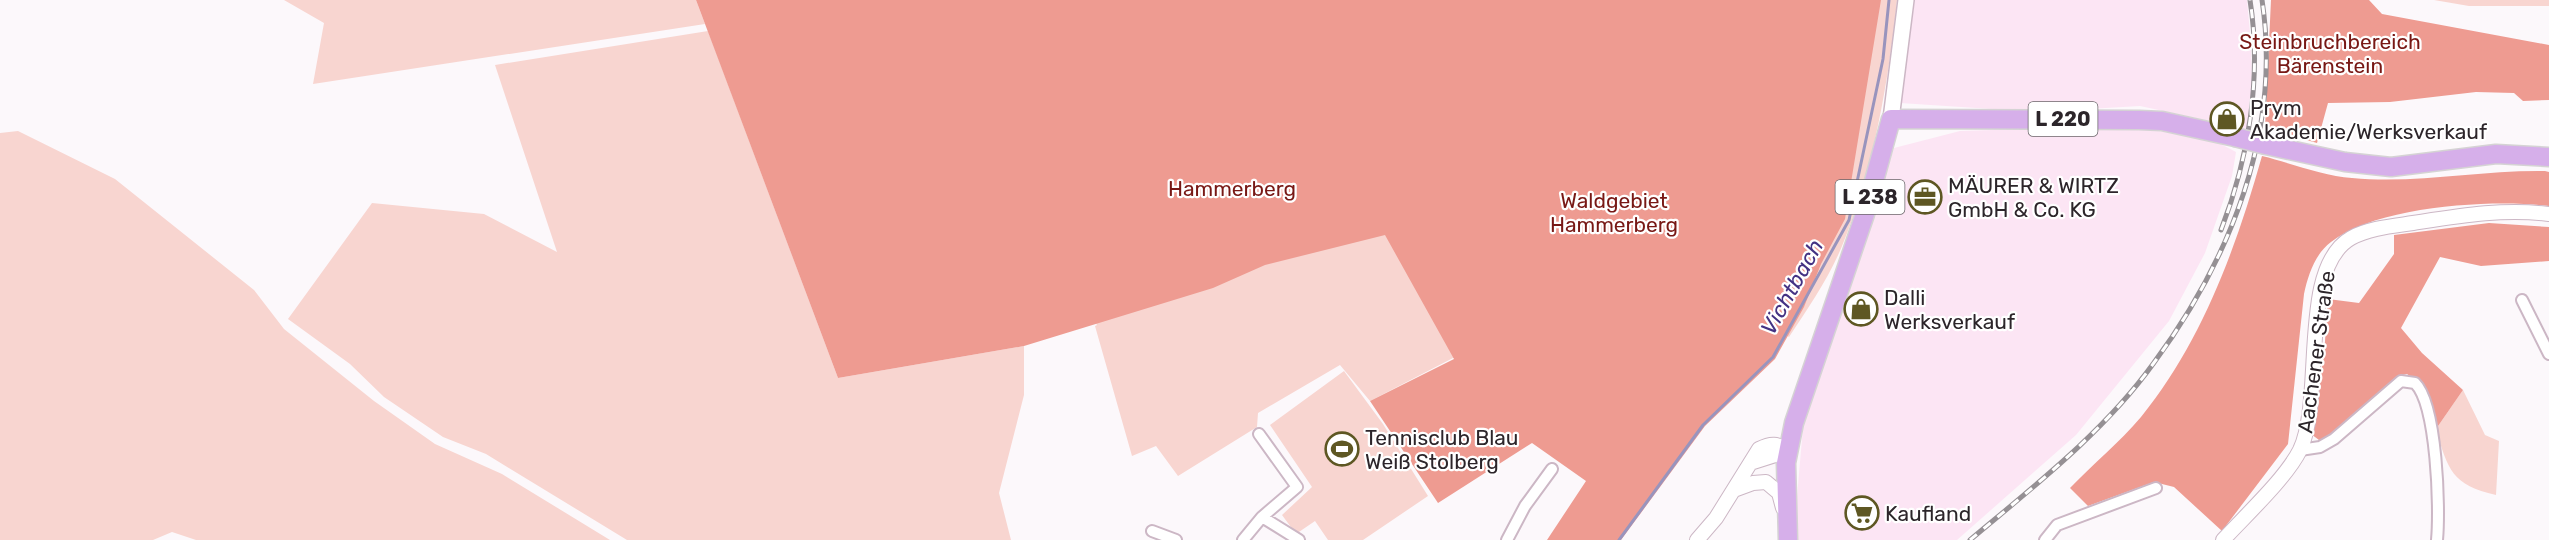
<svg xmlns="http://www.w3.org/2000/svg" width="2549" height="540" font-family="Rubik,sans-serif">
<rect width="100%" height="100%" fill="#fcf8fb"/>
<path fill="#fce5f4" d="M1915 0H2247L2251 44 2252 85 2247 129 2140 106 2037 112 1900 103Z
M2088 127 2149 129 2217 142 2236 152 2232 176 2205 253 2169 321 2076 435 1957 540H1788L1794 532 1803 427 1894 148 1960 131Z"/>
<path fill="#f8d5d0" d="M284 0H696L705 24 313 84 324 23Z
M891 0H1897C1889 79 1873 172 1842 246 1829 278 1808 308 1789 337L1747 306 1453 358 1370 401 1340 365 1258 413 1257 427 1178 476 1156 446 1132 456 1095 326 1097 325Z
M2434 0H2549V6H2469Z
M708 31 838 378 1024 346V395L999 493 1011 540H627L486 454 443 437 384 397 350 364 288 319 372 203 484 214 557 252 495 65Z
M18 131 115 179 254 290 284 329 374 401 435 444 502 474 610 540H196L172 532 153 540H0V133Z
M1344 371 1383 424 1428 496 1363 540H1328L1315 521 1296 534 1282 515 1312 487 1270 425Z
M2463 390 2485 435 2499 441 2496 495C2452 485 2448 470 2436 429Z"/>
<path fill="#ee9b91" d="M696 0H1881L1845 219 1821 264 1804 307 1775 359 1705 426 1621 540H1547L1586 481 1532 443 1438 503 1370 401 1454 359 1385 235 1265 265 1213 288 1024 346 838 378Z
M2271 0H2369L2382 14 2549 45V100L2523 101 2514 93 2476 92 2390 102 2328 103 2317 143 2265 128Z
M2262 156C2291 163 2323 176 2352 178 2417 184 2480 170 2545 171L2549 172V206C2492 199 2377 206 2331 242 2315 254 2308 275 2304 294L2288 444 2222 531 2174 487 2154 482 2088 506 2070 488C2093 464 2119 443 2141 417 2202 342 2236 248 2262 156Z
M2489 223 2549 227V261L2481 266 2440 257 2401 328 2422 353 2463 390 2436 429C2431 402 2431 391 2407 374L2398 376 2323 443 2311 434 2324 355 2328 299 2359 303 2394 254V235Z"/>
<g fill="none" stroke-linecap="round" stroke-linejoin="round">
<path stroke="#9994bd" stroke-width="3" d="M1619 540 1703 425 1773 357 1849 220 1883 59 1889 0"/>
<g stroke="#ccb7c5" stroke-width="14">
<path id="minor" d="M2522 300 2549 354
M2300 450 2320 447 2334 439 2401 381 2415 383C2437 405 2440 508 2437 540
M1262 517 1299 540
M1152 531 1176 540
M1243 540 1262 517 1297 487 1259 434
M1507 540 1525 506 1552 469
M2045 540 2057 525 2156 488"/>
</g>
<g stroke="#ccb7c5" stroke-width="16">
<path id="tertiary" d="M1753 462 1788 451
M1734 490 1753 483 1766 482 1779 493 1783 508
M1697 540 1716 518 1759 449C1771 443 1777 443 1788 451
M2223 540C2246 515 2286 478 2300 450 2325 397 2298 268 2351 238 2369 228 2393 226 2413 223 2458 216 2503 208 2549 214"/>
</g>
<g stroke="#ccb7c5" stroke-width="18">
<path id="secondary" d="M1891 119 1906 0"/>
</g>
<g stroke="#d5d3d4" stroke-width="21">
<path id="primary" d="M2266 145 2345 162 2391 167 2496 154 2549 157
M1788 540 1786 463 1794 423 1865 214 1891 119 2139 120 2162 121 2235 137"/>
</g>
<use href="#minor" stroke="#fff" stroke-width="10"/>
<use href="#tertiary" stroke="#fff" stroke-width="14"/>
<use href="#secondary" stroke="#fff" stroke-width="15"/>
<use href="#primary" stroke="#d6afea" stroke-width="18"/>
<g stroke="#959094" stroke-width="5">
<path id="rail" d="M2221 230C2249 158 2262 76 2250 0
M1970 540C2033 487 2104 432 2153 364 2230 260 2282 132 2262 0"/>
</g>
<use href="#rail" stroke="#fff" stroke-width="3" stroke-dasharray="9" stroke-linecap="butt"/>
<g stroke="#d5d3d4" stroke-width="21" stroke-linecap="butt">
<path id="primary-bridge" d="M2235 137 2266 145"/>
</g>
<use href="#primary-bridge" stroke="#d6afea" stroke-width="18"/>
</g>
<defs>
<g id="shop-ring" transform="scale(1.725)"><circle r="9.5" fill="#fff" stroke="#5e5723" stroke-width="1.5"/><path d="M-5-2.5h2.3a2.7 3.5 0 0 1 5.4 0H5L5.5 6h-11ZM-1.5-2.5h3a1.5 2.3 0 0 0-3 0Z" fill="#5e5723"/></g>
<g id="office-ring" transform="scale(1.725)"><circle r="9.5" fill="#fff" stroke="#5e5723" stroke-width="1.5"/><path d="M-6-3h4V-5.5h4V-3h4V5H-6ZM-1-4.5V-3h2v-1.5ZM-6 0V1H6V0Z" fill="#5e5723"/></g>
<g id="stadium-ring" transform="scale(1.725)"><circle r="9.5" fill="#fff" stroke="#5e5723" stroke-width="1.5"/><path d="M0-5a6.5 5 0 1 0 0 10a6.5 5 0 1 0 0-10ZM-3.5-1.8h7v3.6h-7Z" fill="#5e5723"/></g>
<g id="supermarket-ring" transform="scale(1.725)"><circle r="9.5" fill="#fff" stroke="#5e5723" stroke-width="1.5"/><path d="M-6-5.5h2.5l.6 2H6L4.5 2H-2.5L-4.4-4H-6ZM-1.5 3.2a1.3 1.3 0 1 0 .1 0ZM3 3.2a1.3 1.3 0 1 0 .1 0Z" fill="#5e5723"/></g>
</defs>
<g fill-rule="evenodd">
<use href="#shop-ring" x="2227" y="119"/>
<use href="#office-ring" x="1925" y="197"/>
<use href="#shop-ring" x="1861" y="309"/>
<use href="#stadium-ring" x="1342" y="449"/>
<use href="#supermarket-ring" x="1862" y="513"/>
</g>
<g text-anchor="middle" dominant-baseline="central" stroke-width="4.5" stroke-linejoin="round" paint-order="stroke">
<g fill="#fff" stroke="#6b666a" stroke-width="1.5">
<rect x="2028.5" y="102" width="69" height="34" rx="4.5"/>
<rect x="1835.5" y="180" width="69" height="34" rx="4.5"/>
</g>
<g font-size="20" font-weight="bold" fill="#2c252a">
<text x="2063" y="119">L 220</text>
<text x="1870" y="197">L 238</text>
</g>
<g font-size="21" fill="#781815" stroke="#fff">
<text x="2330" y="41">Steinbruchbereich<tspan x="2330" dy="24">Bärenstein</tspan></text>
<text x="1232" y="188">Hammerberg</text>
<text x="1614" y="200">Waldgebiet<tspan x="1614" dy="24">Hammerberg</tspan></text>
</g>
<g font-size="21" fill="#2c252a" stroke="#fff" text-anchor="start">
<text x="2250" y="107">Prym<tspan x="2250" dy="24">Akademie/Werksverkauf</tspan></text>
<text x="1948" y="185">MÄURER &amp; WIRTZ<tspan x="1948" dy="24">GmbH &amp; Co. KG</tspan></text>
<text x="1884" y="297">Dalli<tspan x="1884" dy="24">Werksverkauf</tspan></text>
<text x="1365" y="437">Tennisclub Blau<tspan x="1365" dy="24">Weiß Stolberg</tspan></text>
<text x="1885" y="513">Kaufland</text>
</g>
<g font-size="21" fill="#2c252a" stroke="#fff">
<text transform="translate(2316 352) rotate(-82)">Aachener Straße</text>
</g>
<g font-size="22" font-style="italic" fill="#443283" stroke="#fff">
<text transform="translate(1792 287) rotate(-61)">Vichtbach</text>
</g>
</g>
</svg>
